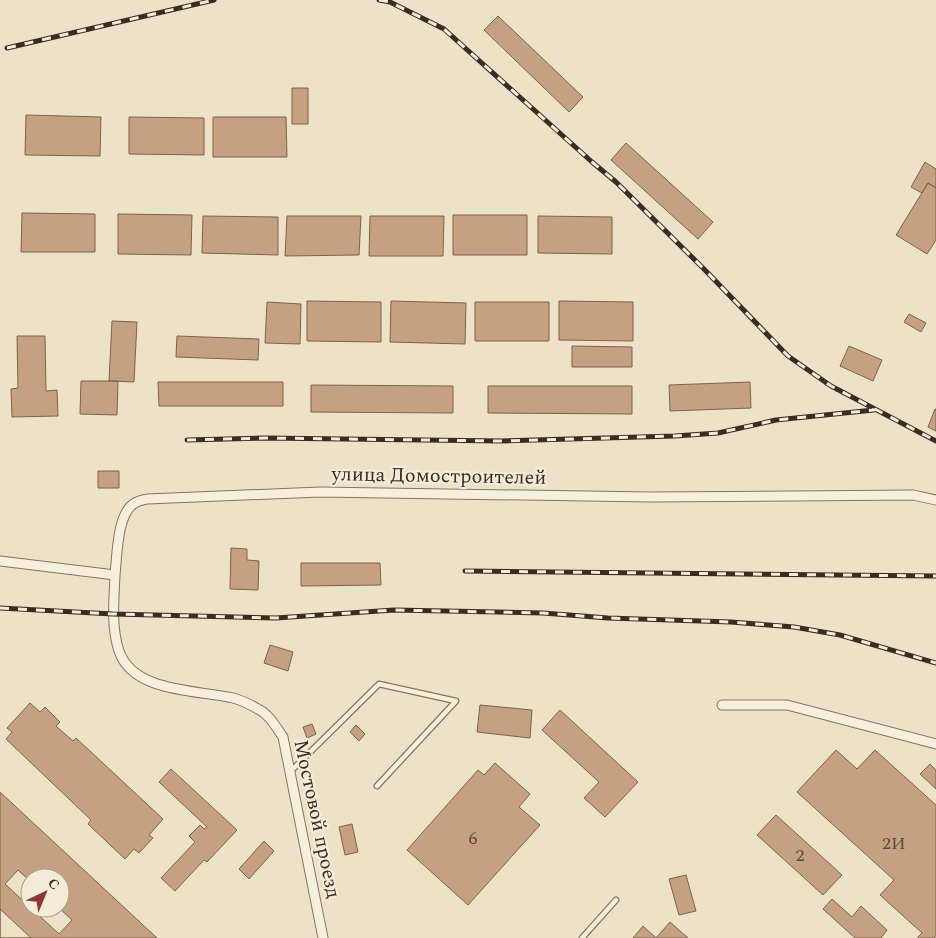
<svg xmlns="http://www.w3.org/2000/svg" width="936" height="938" font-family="Spectral,serif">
<rect width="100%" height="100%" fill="#ebe2c8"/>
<path fill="#c5a182" stroke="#826147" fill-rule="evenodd" d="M498 16 583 97 569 112 484 30Z
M292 88H308V124H292Z
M26 115 101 117 100 156 25 155Z
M129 117 204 118V155L129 154Z
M213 117H286L287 157H213Z
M626 143 713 222 698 239 611 160Z
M925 162 936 169V188L928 183 922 193 911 187Z
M928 183 936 188V240L927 254 896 235Z
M22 213 95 214V252H21Z
M118 214 192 215 191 255 118 254Z
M453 215H527V255H453Z
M203 216 278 217V255L202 253Z
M287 216H361L359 255 285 256Z
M370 216H444L443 256H369Z
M538 216 612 217V254L538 253Z
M307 301 381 302V342L307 341Z
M391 301 466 303 465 344 390 342Z
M559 301 633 302V341L559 340Z
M267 302 301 304 300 344 265 343Z
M475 302H549V341H475Z
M909 314 926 323 921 332 904 322Z
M112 321 137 322 134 382 109 381Z
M17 336H45L46 391 57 390 58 416 12 417 11 389 18 388Z
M177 336 259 339 258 360 176 357Z
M572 346 632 347V367H572Z
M849 346 882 360 873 381 840 366Z
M81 381H118L117 415 80 414Z
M158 382H283V406H159Z
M750 382 751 408 670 411 669 385Z
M311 385 453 386V413L311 412Z
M488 386H632V414L488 413Z
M935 409H936V431L928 427Z
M98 471H119V488H98Z
M231 548 247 549V560L259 561 258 590 230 589Z
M301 563H380L381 585 301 586Z
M270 645 293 652 288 671 264 663Z
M30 703 40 712 45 707 60 722 56 726 73 741 76 738 163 819 149 835 153 838 139 853 134 849 125 859 88 824 91 820 6 739 12 732 7 728Z
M480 705 532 710 530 738 477 732Z
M560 710 638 782 605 817 584 798 599 782 542 730Z
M312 724 316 734 307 738 303 727Z
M356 725 365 734 359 741 350 732Z
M836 750 857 769 875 750 936 805V936L934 938H917L922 933 880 895 894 880 797 792Z
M495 763 530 794 519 807 540 825 468 905 407 850 478 770 484 775Z
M930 764 936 770V789L920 774Z
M171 769 237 830 207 862 204 860 175 891 161 878 195 842 189 836 200 825 204 829 207 827 159 782Z
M0 792 157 938H0ZM30 878H60V908H30Z
M776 815 842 875 823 895 757 835Z
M352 824 358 852 345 855 339 827Z
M264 841 274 851 249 879 239 869Z
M18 870 30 881V907L5 884Z
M686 875 696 911 679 915 669 879Z
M832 899 852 917 861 906 887 930 881 938H855L823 909Z
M31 908H59L72 920 59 934Z
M0 909 31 938H0Z
M670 922 688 938H656Z
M643 926 656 938H633Z"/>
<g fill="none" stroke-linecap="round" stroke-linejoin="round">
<g stroke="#85755f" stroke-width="7">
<path id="service" d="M291 771 379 684 456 701 377 786
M582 938 616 900"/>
</g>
<g stroke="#85755f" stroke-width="11">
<path id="minor" d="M0 561 115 575C117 557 117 512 135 503 138 501 143 500 147 499L320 492 650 497 913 495 936 500
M115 575C114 600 111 627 119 651 133 693 199 690 233 698 241 700 251 705 258 709 269 714 276 727 283 737L323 938
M722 705H787L936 744"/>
</g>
<use href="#service" stroke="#f6efdb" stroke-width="4.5"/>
<use href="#minor" stroke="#f6efdb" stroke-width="9"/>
<g stroke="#372d21" stroke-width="5">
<path id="rail" d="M379 0 390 2 444 29 592 162 616 182 704 269 788 356 831 386 936 441
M7 48 214 0
M187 440 266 438 502 441 675 436 718 433 776 420 874 410 872 409
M465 571 936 576
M0 608 113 614 276 618 394 610 543 613 608 618 731 622 794 627 840 635 936 663"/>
</g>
<use href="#rail" stroke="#f3ecd7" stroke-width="3" stroke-dasharray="9" stroke-linecap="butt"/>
</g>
<g text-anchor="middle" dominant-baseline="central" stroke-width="4.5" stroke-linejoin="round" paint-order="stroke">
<g font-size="18" fill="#5a4a39">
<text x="473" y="838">6</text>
<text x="894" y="843">2И</text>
<text x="800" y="855">2</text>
</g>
<g font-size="20" fill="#372d21" stroke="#f3ecd7">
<text transform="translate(439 476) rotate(1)">улица Домостроителей</text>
<text transform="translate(317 819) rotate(78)">Мостовой проезд</text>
</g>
</g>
<g transform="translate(45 893) rotate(44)"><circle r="24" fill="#f3ecd7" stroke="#a8a08e"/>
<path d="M0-4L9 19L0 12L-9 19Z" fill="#8f3734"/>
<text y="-8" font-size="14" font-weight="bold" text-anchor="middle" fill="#372d21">С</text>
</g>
</svg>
